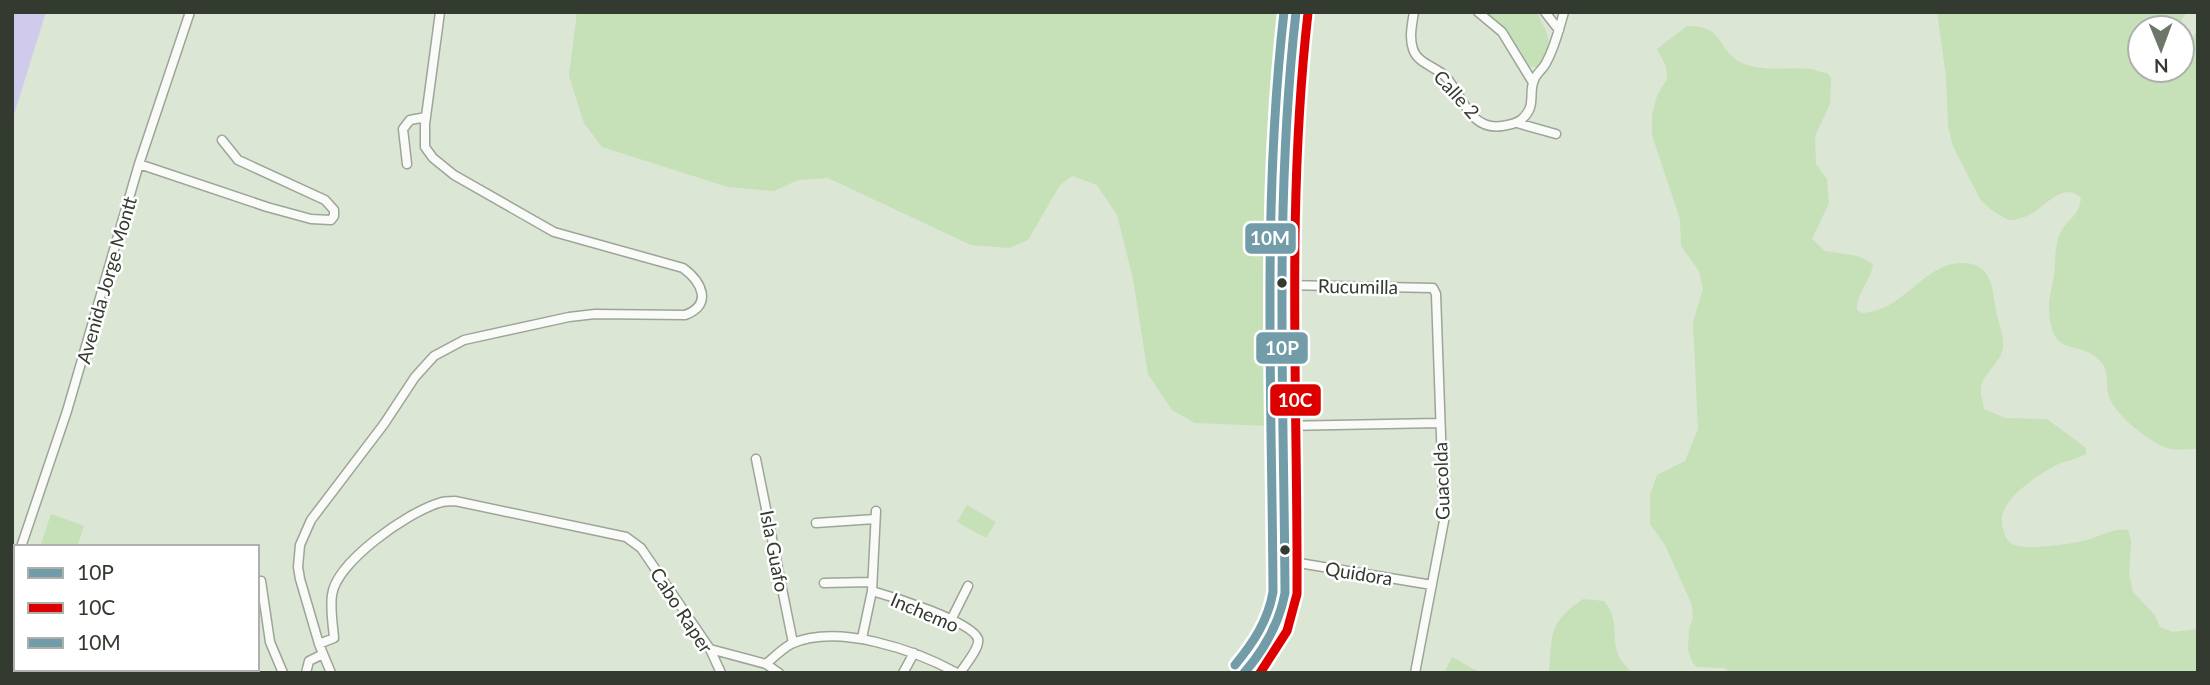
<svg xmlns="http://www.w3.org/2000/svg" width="2210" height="685" font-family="Lato,sans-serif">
<rect width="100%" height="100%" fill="#dbe6d5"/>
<path fill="#c6e0b7" d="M577 12H1296L1283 320 1270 418 1271 426 1195 423 1172 410 1148 374 1133 279 1117 215 1097 185 1072 176 1060 185 1028 240 1009 248 971 245 828 178 798 180 774 191 728 187 602 147 584 123 569 76Z
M1484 12H1537C1549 39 1555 40 1539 67H1529L1501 26Z
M1937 12H2187L2176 28H2140V70H2182V55L2198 29V449C2189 449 2179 450 2171 449 2152 445 2113 414 2108 394 2106 384 2109 372 2102 363 2080 336 2051 363 2049 308 2049 297 2052 287 2054 276 2056 262 2054 247 2060 234 2067 218 2079 218 2081 198 2065 180 2044 207 2031 214 2024 218 2015 220 2008 220L1990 209 1980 199 1953 146 1948 126 1946 76Z
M1687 26C1726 25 1716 51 1742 63 1765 73 1787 66 1811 69 1817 70 1821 73 1827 73L1831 78 1830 104 1815 136 1816 164 1827 179 1829 203 1812 239 1825 251 1858 256 1873 264C1870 283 1857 291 1857 310L1862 313C1904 312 1924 261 1964 263 1994 264 1992 292 1997 315 1999 324 2004 336 2003 346 2002 363 1983 372 1981 388 1980 394 1983 402 1984 409L2005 418 2047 419 2086 448V454C2077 459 2070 460 2061 463 2043 471 2000 498 2002 520 2002 528 2005 540 2012 544 2025 551 2072 544 2087 540 2101 536 2113 528 2128 530L2131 541 2129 574 2133 592 2154 614 2160 627 2173 632 2198 629V673H1732L1724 668 1696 667 1692 662 1688 650 1689 629 1693 618 1692 605 1665 545 1650 524V495L1657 475 1685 461 1698 429 1693 322 1703 289 1699 271 1681 246 1680 219 1652 135V115L1657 96 1667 79 1666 66 1657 49Z
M967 505 996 522 986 538 957 522Z
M51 514 84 526 77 547H40Z
M1583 599 1604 601C1620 621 1611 636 1618 654 1620 661 1628 667 1631 673H1549C1553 634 1547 624 1583 599Z
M1452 657 1481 673H1444Z"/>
<path fill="#d0cbed" d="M12 12H46L12 121Z"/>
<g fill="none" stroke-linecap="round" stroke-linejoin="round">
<g stroke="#9ca597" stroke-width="11">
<path id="street" d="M1414 12C1412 24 1409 38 1413 49 1417 63 1436 67 1445 76 1462 94 1469 131 1502 126 1509 125 1516 124 1522 119 1537 106 1528 93 1534 80 1536 74 1543 69 1546 63 1555 47 1559 29 1564 12
M1478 12 1502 32 1532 81
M1545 12 1559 30
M1517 123 1556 134
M139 164 267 207 311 219 331 220 334 216V210L325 200 238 160 222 140
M407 164 403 129 410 120 426 117
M1284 285 1433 288 1436 294 1444 521 1415 673
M1283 426 1439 423
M756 459 793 643
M816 523 875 519
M21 547 67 411 139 164 190 12
M1287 561 1432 585
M12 566 16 558
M261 581 270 642 283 673
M824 583 872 582
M872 591C890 596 972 621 978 639 980 648 965 665 960 673
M951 620 968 586
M862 638 872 591 876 511
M319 644 334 638C333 625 330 609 332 595 336 562 408 512 439 503 444 501 450 501 455 501L626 537 641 548 710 649 721 673
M710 649 766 664 779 673
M766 664C774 657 782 649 791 644 838 623 915 650 957 673
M220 669 221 673
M306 673 309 661 323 654
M331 673 319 644 300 579 298 567 300 545 311 520 384 424 415 377 434 356 464 340 569 317 595 314 685 315C713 305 702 282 683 268L554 232 454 175 433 158 425 147V124L440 12
M903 673 914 653"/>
</g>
<g stroke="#9ca597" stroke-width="16">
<path id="secondary" d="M1244 673C1265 649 1281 625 1285 593L1283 205 1289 74 1296 12"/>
</g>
<use href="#street" stroke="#fafbf9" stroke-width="8"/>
<use href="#secondary" stroke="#fafbf9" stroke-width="12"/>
<g stroke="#fff" stroke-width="14">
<path id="bus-1" d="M1244 673C1265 649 1279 624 1285 593 1284 400 1274 205 1296 12"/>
</g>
<g stroke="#fff" stroke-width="14">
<path id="bus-2" d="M1260 673 1287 631 1297 594C1298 401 1286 206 1308 13"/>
</g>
<g stroke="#fff" stroke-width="14">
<path id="bus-3" d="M1235 665C1253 643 1268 621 1273 592 1272 399 1262 204 1284 12"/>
</g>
<use href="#bus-1" stroke="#729da8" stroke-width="9"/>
<use href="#bus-2" stroke="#d00" stroke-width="9"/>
<use href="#bus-3" stroke="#729da8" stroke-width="9"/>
</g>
<g fill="#333a2f" stroke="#fff" stroke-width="2.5">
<circle cx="1282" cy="283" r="6"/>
<circle cx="1285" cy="550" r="6"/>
</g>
<g text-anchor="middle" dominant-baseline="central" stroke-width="5" stroke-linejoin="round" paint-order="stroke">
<g font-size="19" fill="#333a2f" stroke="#fff">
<text transform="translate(1457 94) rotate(48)">Calle 2</text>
<text transform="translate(106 280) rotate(-74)">Avenida Jorge Montt</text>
<text transform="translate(1358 286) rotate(1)">Rucumilla</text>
<text transform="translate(1441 481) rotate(-92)">Guacolda</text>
<text transform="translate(775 551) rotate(79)">Isla Guafo</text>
<text transform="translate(1359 573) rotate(9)">Quidora</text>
<text transform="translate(682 610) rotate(57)">Cabo Raper</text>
<text transform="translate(925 612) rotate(23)">Inchemo</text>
</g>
</g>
<g stroke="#fff" stroke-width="2.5">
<rect x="1244" y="222" width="53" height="33" rx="7" fill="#729da8"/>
<rect x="1255" y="331" width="54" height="34" rx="7" fill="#729da8"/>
<rect x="1269" y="383" width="53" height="34" rx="7" fill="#d00"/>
</g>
<g font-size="19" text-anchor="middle" font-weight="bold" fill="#fff">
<text x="1270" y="245">10M</text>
<text x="1282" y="355">10P</text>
<text x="1295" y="407">10C</text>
</g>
<rect width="2210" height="685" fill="none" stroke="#333a2f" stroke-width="28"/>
<rect x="14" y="545" width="245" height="126" fill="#ffffff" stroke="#adb0ac" stroke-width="2"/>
<rect x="28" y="568" width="35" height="10" fill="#729da8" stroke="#adb0ac" stroke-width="2"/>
<text x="77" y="580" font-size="21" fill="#333a2f">10P</text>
<rect x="28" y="603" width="35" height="10" fill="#dd0000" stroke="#adb0ac" stroke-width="2"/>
<text x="77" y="615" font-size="21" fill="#333a2f">10C</text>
<rect x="28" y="638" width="35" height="10" fill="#729da8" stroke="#adb0ac" stroke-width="2"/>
<text x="77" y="650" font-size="21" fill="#333a2f">10M</text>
<g transform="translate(2161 49) rotate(179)"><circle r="33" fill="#ffffff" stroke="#adb0ac" stroke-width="2"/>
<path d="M0-5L12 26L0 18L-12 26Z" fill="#6e7669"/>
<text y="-10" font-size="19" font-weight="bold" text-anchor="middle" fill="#333a2f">N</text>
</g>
</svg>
